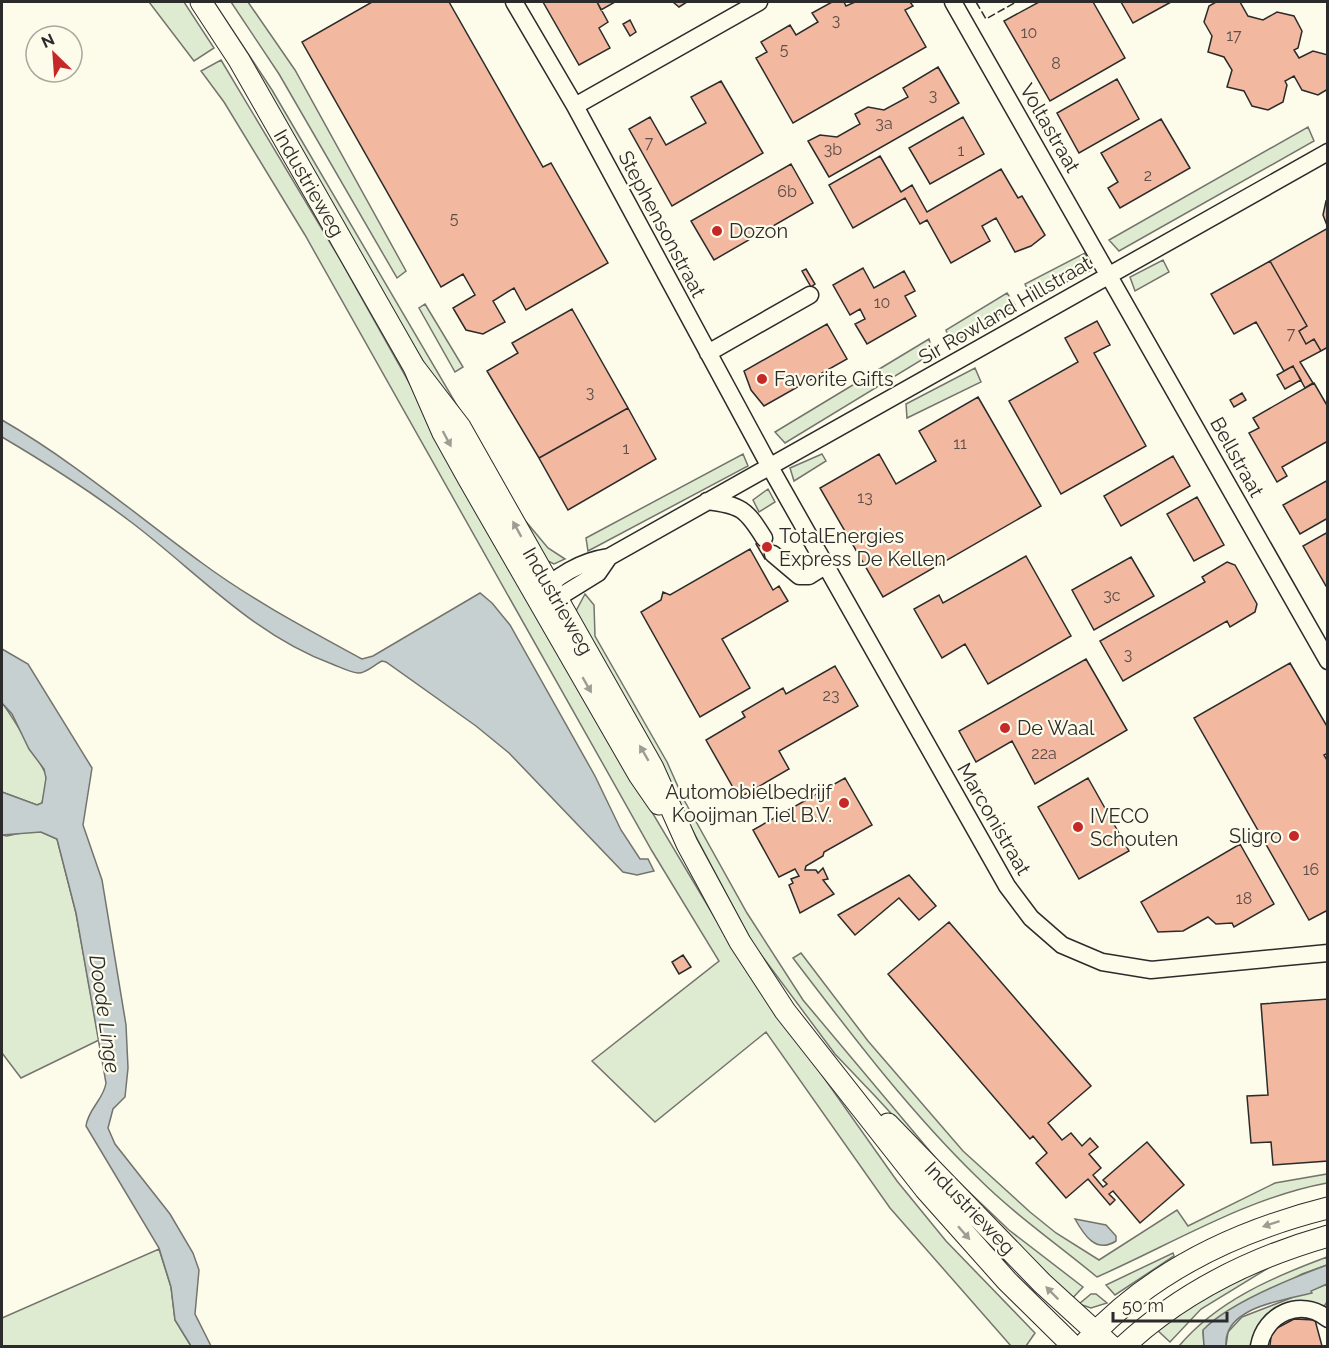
<svg xmlns="http://www.w3.org/2000/svg" width="1329" height="1348" font-family="Raleway,sans-serif">
<rect width="100%" height="100%" fill="#fdfbea"/>
<path fill="#deebd1" stroke="#74746e" stroke-width="1.5" d="M149 2H184L214 48 194 61Z
M206 2H214L272 90 523 518 548 548 565 559 554 564 542 558Z
M231 2H248L295 70 406 271 397 278 279 74Z
M221 60 338 256 618 755 737 955 897 1181 946 1241 1035 1333 1026 1346H1011L890 1208 766 1032 655 1122 592 1061 719 961 652 851 305 235 224 102 201 71Z
M1308 127 1314 141 1119 251 1109 240Z
M1085 253 1091 270 1032 299 1025 284Z
M1163 260 1169 272 1135 291 1130 277Z
M1007 293 1015 305 951 344 946 330Z
M425 304 463 367 455 372 419 308Z
M929 339 933 353 785 443 775 432Z
M975 368 981 382 907 418 906 404Z
M743 454 748 466 588 551 586 538Z
M822 454 826 461 794 481 790 468Z
M768 489 775 502 759 512 753 500Z
M585 594 594 605 595 636 667 762 684 800 747 913 803 1000 944 1168 1009 1230 1083 1287 1067 1304 875 1096 835 1054 753 944 576 611Z
M2 703C7 708 45 770 46 775 47 784 44 794 42 803L37 805 2 792Z
M25 832H41L57 839 76 913 99 1040 21 1078 2 1053V835L7 836Z
M801 953 868 1041 963 1151 1030 1212 1056 1233 1099 1260 1177 1210 1188 1226 1275 1183 1327 1174V1183C1246 1198 1172 1244 1097 1277 1057 1244 1014 1214 978 1178 909 1111 851 1034 793 958Z
M159 1249 171 1287 175 1320 191 1346H2V1318Z
M1173 1253 1174 1256 1115 1295 1106 1285Z
M1302 1254 1270 1267 1201 1309 1170 1342 1155 1328 1212 1287Z
M1327 1257V1265L1302 1274 1210 1324 1203 1331 1204 1346H1179C1217 1301 1273 1277 1327 1257Z
M1327 1284V1302L1323 1308 1303 1304 1254 1346H1226L1228 1332 1242 1317Z
M1091 1294H1096L1107 1303 1091 1308 1079 1304Z"/>
<path fill="#c7d0d0" stroke="#74746e" stroke-width="1.5" d="M2 420C73 461 135 514 202 563 252 600 307 629 362 659L373 656 480 593 492 603 510 625 595 776 621 830 640 859H648L654 871 637 875 623 872 509 753 476 726 386 662 382 661C375 664 367 673 358 673 349 672 340 667 332 664 253 635 197 572 131 522 90 491 46 463 2 437Z
M2 649 28 664 92 768 83 825 102 880 126 1025 128 1068 125 1097 113 1109 108 1128 115 1144 170 1214 193 1253 199 1270 195 1314 211 1346H191L175 1320 171 1287 159 1248 86 1126C88 1109 104 1099 106 1083L76 913 57 839 41 832 2 835V792L37 805 42 803 46 778 44 769 29 749 12 714 2 703Z
M1075 1219 1106 1225 1116 1236V1241C1096 1254 1084 1235 1075 1219Z
M1327 1265V1284L1311 1291 1312 1293C1284 1300 1223 1307 1226 1346H1204L1203 1330C1229 1303 1292 1278 1327 1265Z"/>
<path fill="#f2b8a0" stroke="#2b2b2b" stroke-width="1.5" d="M372 2H449L543 167 551 163 608 263 526 310 514 288 493 301 505 322 483 334 466 330 453 308 475 295 463 274 441 287 302 42Z
M543 2H597L608 22 599 28 610 48 579 65Z
M597 2H615L601 10Z
M673 2H687L679 7Z
M832 2H844L846 6 855 2H910L913 6 905 10 926 47 793 123 756 58 767 52 761 42 790 25 796 35 818 22 812 13Z
M1039 2H1093L1125 58 1050 101 1004 21Z
M1121 2H1171L1133 23Z
M1216 2H1240L1248 16 1263 20 1277 12 1294 16 1302 31 1298 48 1294 50 1299 58 1313 51 1328 55V89L1318 95 1302 90 1294 76 1285 81 1287 85 1283 102 1268 110 1252 106 1244 91 1227 87 1232 70 1224 57 1208 52 1212 36 1204 22 1209 6Z
M630 20 636 32 630 36 623 24Z
M938 67 959 103 829 177 808 141 820 135 837 137 860 124 855 114 868 107 884 110 908 97 903 88Z
M1117 79 1139 119 1079 153 1057 113Z
M721 81 763 153 672 206 629 129 650 117 666 145 706 123 691 97Z
M963 117 984 154 930 184 909 148Z
M1161 119 1190 168 1120 208 1108 188 1118 182 1101 153Z
M880 156 901 192 912 185 927 212 1001 169 1018 198 1022 196 1045 235 1031 246 1015 252 996 218 982 226 990 241 951 263 927 220 920 224 905 198 853 228 829 185Z
M791 164 813 203 714 260 691 221Z
M1326 201 1328 202V228L1323 215Z
M1328 228V347L1321 351 1314 339 1306 344 1299 331 1307 326 1270 261Z
M1270 261 1307 326 1299 331 1306 344 1314 339 1321 351 1300 362 1313 383 1305 388 1293 366 1284 371 1256 322 1234 334 1211 294Z
M863 268 874 288 904 271 915 291 905 296 916 316 867 344 855 324 865 319 860 309 850 315 833 285Z
M806 269 815 284 811 287 802 271Z
M572 309 628 408 539 458 487 371 518 353 512 343Z
M1097 321 1110 345 1094 353 1146 446 1061 494 1009 401 1078 362 1065 338Z
M827 324 847 359 764 406 751 390 744 371Z
M1293 366 1301 380 1285 389 1277 375Z
M1314 383 1328 407V441L1282 467 1287 476 1277 482 1249 433 1259 428 1253 418Z
M1242 393 1246 400 1234 407 1230 400Z
M978 397 1041 506 883 597 820 488 879 454 896 484 936 461 919 431Z
M628 408 656 459 568 510 539 458Z
M1173 456 1190 486 1121 526 1104 496Z
M1328 480V518L1300 534 1283 505Z
M1197 497 1224 545 1194 561 1167 514Z
M1328 532V585L1326 586 1303 546Z
M768 536 777 552 765 559 756 544Z
M750 549 773 590 779 586 788 601 722 639 750 688 700 717 641 612 661 600 663 592 670 595Z
M1026 556 1071 636 988 684 965 644 942 658 914 609 939 595 943 603Z
M1131 557 1154 596 1094 630 1072 590Z
M1227 562 1235 565 1257 604 1255 612 1230 627 1227 621 1123 681 1100 641 1205 582 1202 577Z
M1086 659 1127 730 1035 784 1012 741 976 762 959 731Z
M1290 663 1328 728V753L1324 755 1328 762V910L1309 920 1194 718Z
M835 666 858 706 779 751 789 769 739 798 706 740 745 717 742 712 783 688 786 694Z
M845 778 872 825 824 852 823 856 806 866 805 870H816L818 873 823 868 828 879 823 880 834 894 800 913 789 885 793 883 791 879 799 876 795 869 779 877 753 830Z
M1088 778 1129 851 1079 879 1038 807Z
M1240 844 1274 904 1234 927 1232 923 1216 924 1208 917 1183 931 1158 932 1141 902Z
M909 875 936 906 919 920 899 898 855 935 838 915Z
M949 922 1091 1086 1048 1123 1062 1140 1071 1133 1082 1146 1090 1138 1098 1147 1089 1154 1101 1168 1093 1175 1103 1187 1107 1184 1103 1180 1147 1142 1184 1185 1140 1223 1113 1191 1109 1194 1115 1200 1110 1205 1088 1179 1066 1198 1036 1163 1047 1153 1033 1136 1030 1139 888 974Z
M683 955 691 967 679 974 672 962Z
M1328 999V1161L1273 1165 1271 1142 1251 1143 1247 1096 1268 1095 1261 1004Z
M1294 1319 1315 1320 1322 1346H1270L1271 1336 1277 1328Z"/>
<g fill="none" stroke-linecap="round" stroke-linejoin="round">
<g stroke="#2b2b2b" stroke-width="19">
<path id="minor" d="M514 2 575 106 770 467 1007 886 1031 918 1062 945 1102 962 1151 970 1328 953
M953 2 1328 661
M575 106 759 2
M708 353 810 295
M707 501C741 505 746 509 764 538
M773 554 799 576H809L825 566
M609 557 598 573 556 599 537 598C554 576 582 561 609 557L1328 152
M1259 1346C1265 1314 1300 1297 1328 1319"/>
</g>
<g stroke="#2b2b2b" stroke-width="23">
<path id="major" d="M201 2 239 60 414 367 443 433 468 478 639 775 659 804
M414 367 460 427 653 768 687 844 740 942 785 1011 925 1189 1007 1281 1073 1346
M888 1124 1042 1283 1111 1346
M1086 1342C1151 1271 1236 1231 1328 1208
M1124 1346C1182 1292 1251 1258 1328 1236"/>
</g>
<use href="#minor" stroke="#fdfbea" stroke-width="16"/>
<use href="#major" stroke="#fdfbea" stroke-width="21"/>
<path stroke="#2b2b2b" stroke-width="1.5" stroke-dasharray="8 3" stroke-linecap="butt" d="M976 2 986 19 1016 2"/>
</g>
<defs><path id="oneway-solid" d="M-6-.8H1V-3.2L6.5 0L1 3.2V.8H-6Z" transform="scale(1.5)"/></defs>
<g fill="#9e9d94">
<use href="#oneway-solid" transform="translate(447 439) rotate(62)"/>
<use href="#oneway-solid" transform="translate(517 529) rotate(-119)"/>
<use href="#oneway-solid" transform="translate(587 685) rotate(60)"/>
<use href="#oneway-solid" transform="translate(644 753) rotate(-120)"/>
<use href="#oneway-solid" transform="translate(1271 1224) rotate(162)"/>
<use href="#oneway-solid" transform="translate(964 1233) rotate(49)"/>
<use href="#oneway-solid" transform="translate(1052 1293) rotate(-135)"/>
</g>
<g fill="#c62828" stroke="#fdfbea" stroke-width="2">
<circle cx="717" cy="231" r="6"/>
<circle cx="762" cy="379" r="6"/>
<circle cx="767" cy="547" r="6"/>
<circle cx="1005" cy="728" r="6"/>
<circle cx="844" cy="803" r="6"/>
<circle cx="1078" cy="827" r="6"/>
<circle cx="1294" cy="836" r="6"/>
</g>
<g text-anchor="middle" dominant-baseline="central" stroke-width="4.5" stroke-linejoin="round" paint-order="stroke">
<g font-size="16" fill="#5d4e48">
<text x="836" y="20">3</text>
<text x="1029" y="32">10</text>
<text x="1234" y="35">17</text>
<text x="784" y="49">5</text>
<text x="1056" y="63">8</text>
<text x="933" y="95">3</text>
<text x="884" y="123">3a</text>
<text x="649" y="142">7</text>
<text x="833" y="149">3b</text>
<text x="961" y="150">1</text>
<text x="1148" y="175">2</text>
<text x="787" y="191">6b</text>
<text x="454" y="218">5</text>
<text x="882" y="302">10</text>
<text x="1291" y="333">7</text>
<text x="590" y="392">3</text>
<text x="960" y="443">11</text>
<text x="626" y="448">1</text>
<text x="865" y="497">13</text>
<text x="1112" y="595">3c</text>
<text x="1128" y="654">3</text>
<text x="831" y="695">23</text>
<text x="1044" y="753">22a</text>
<text x="1311" y="869">16</text>
<text x="1244" y="898">18</text>
</g>
<g font-size="20" fill="#2b2b2b" stroke="#fdfbea">
<text transform="translate(1050 128) rotate(60)">Voltastraat</text>
<text transform="translate(309 183) rotate(60)">Industrieweg</text>
<text transform="translate(662 224) rotate(62)">Stephensonstraat</text>
<text transform="translate(1005 310) rotate(-30)">Sir Rowland Hillstraat</text>
<text transform="translate(1237 457) rotate(61)">Bellstraat</text>
<text transform="translate(558 601) rotate(60)">Industrieweg</text>
<text transform="translate(994 819) rotate(60)">Marconistraat</text>
<text transform="translate(970 1208) rotate(46)">Industrieweg</text>
</g>
<g font-size="20" fill="#2b2b2b" stroke="#fdfbea" text-anchor="start">
<text x="729" y="231">Dozon</text>
<text x="774" y="379">Favorite Gifts</text>
<text x="779" y="536">TotalEnergies<tspan x="779" dy="23">Express De Kellen</tspan></text>
<text x="1017" y="728">De Waal</text>
<text x="832" y="792" text-anchor="end">Automobielbedrijf<tspan x="832" dy="23">Kooijman Tiel B.V.</tspan></text>
<text x="1090" y="816">IVECO<tspan x="1090" dy="23">Schouten</tspan></text>
<text x="1282" y="836" text-anchor="end">Sligro</text>
</g>
<g font-size="21" font-style="italic" fill="#2b2b2b" stroke="#fdfbea">
<text transform="translate(105 1014) rotate(82)">Doode Linge</text>
</g>
</g>
<rect width="1329" height="1348" fill="none" stroke="#2b2b2b" stroke-width="6"/>
<g transform="translate(54 54) rotate(335)"><circle r="28" fill="#fdfbea" stroke="#a9a89e" stroke-width="1.5"/>
<path d="M0-4.5L10 22L0 15L-10 22Z" fill="#c62828"/>
<text y="-9" font-size="16" font-weight="bold" text-anchor="middle" fill="#2b2b2b">N</text>
</g>
<path d="M1113 1312v9h114v-9" fill="none" stroke="#2b2b2b" stroke-width="3"/>
<text x="1122" y="1312" font-size="18" fill="#2b2b2b" stroke="#fdfbea" stroke-width="4.5" paint-order="stroke">50 m</text>
</svg>
